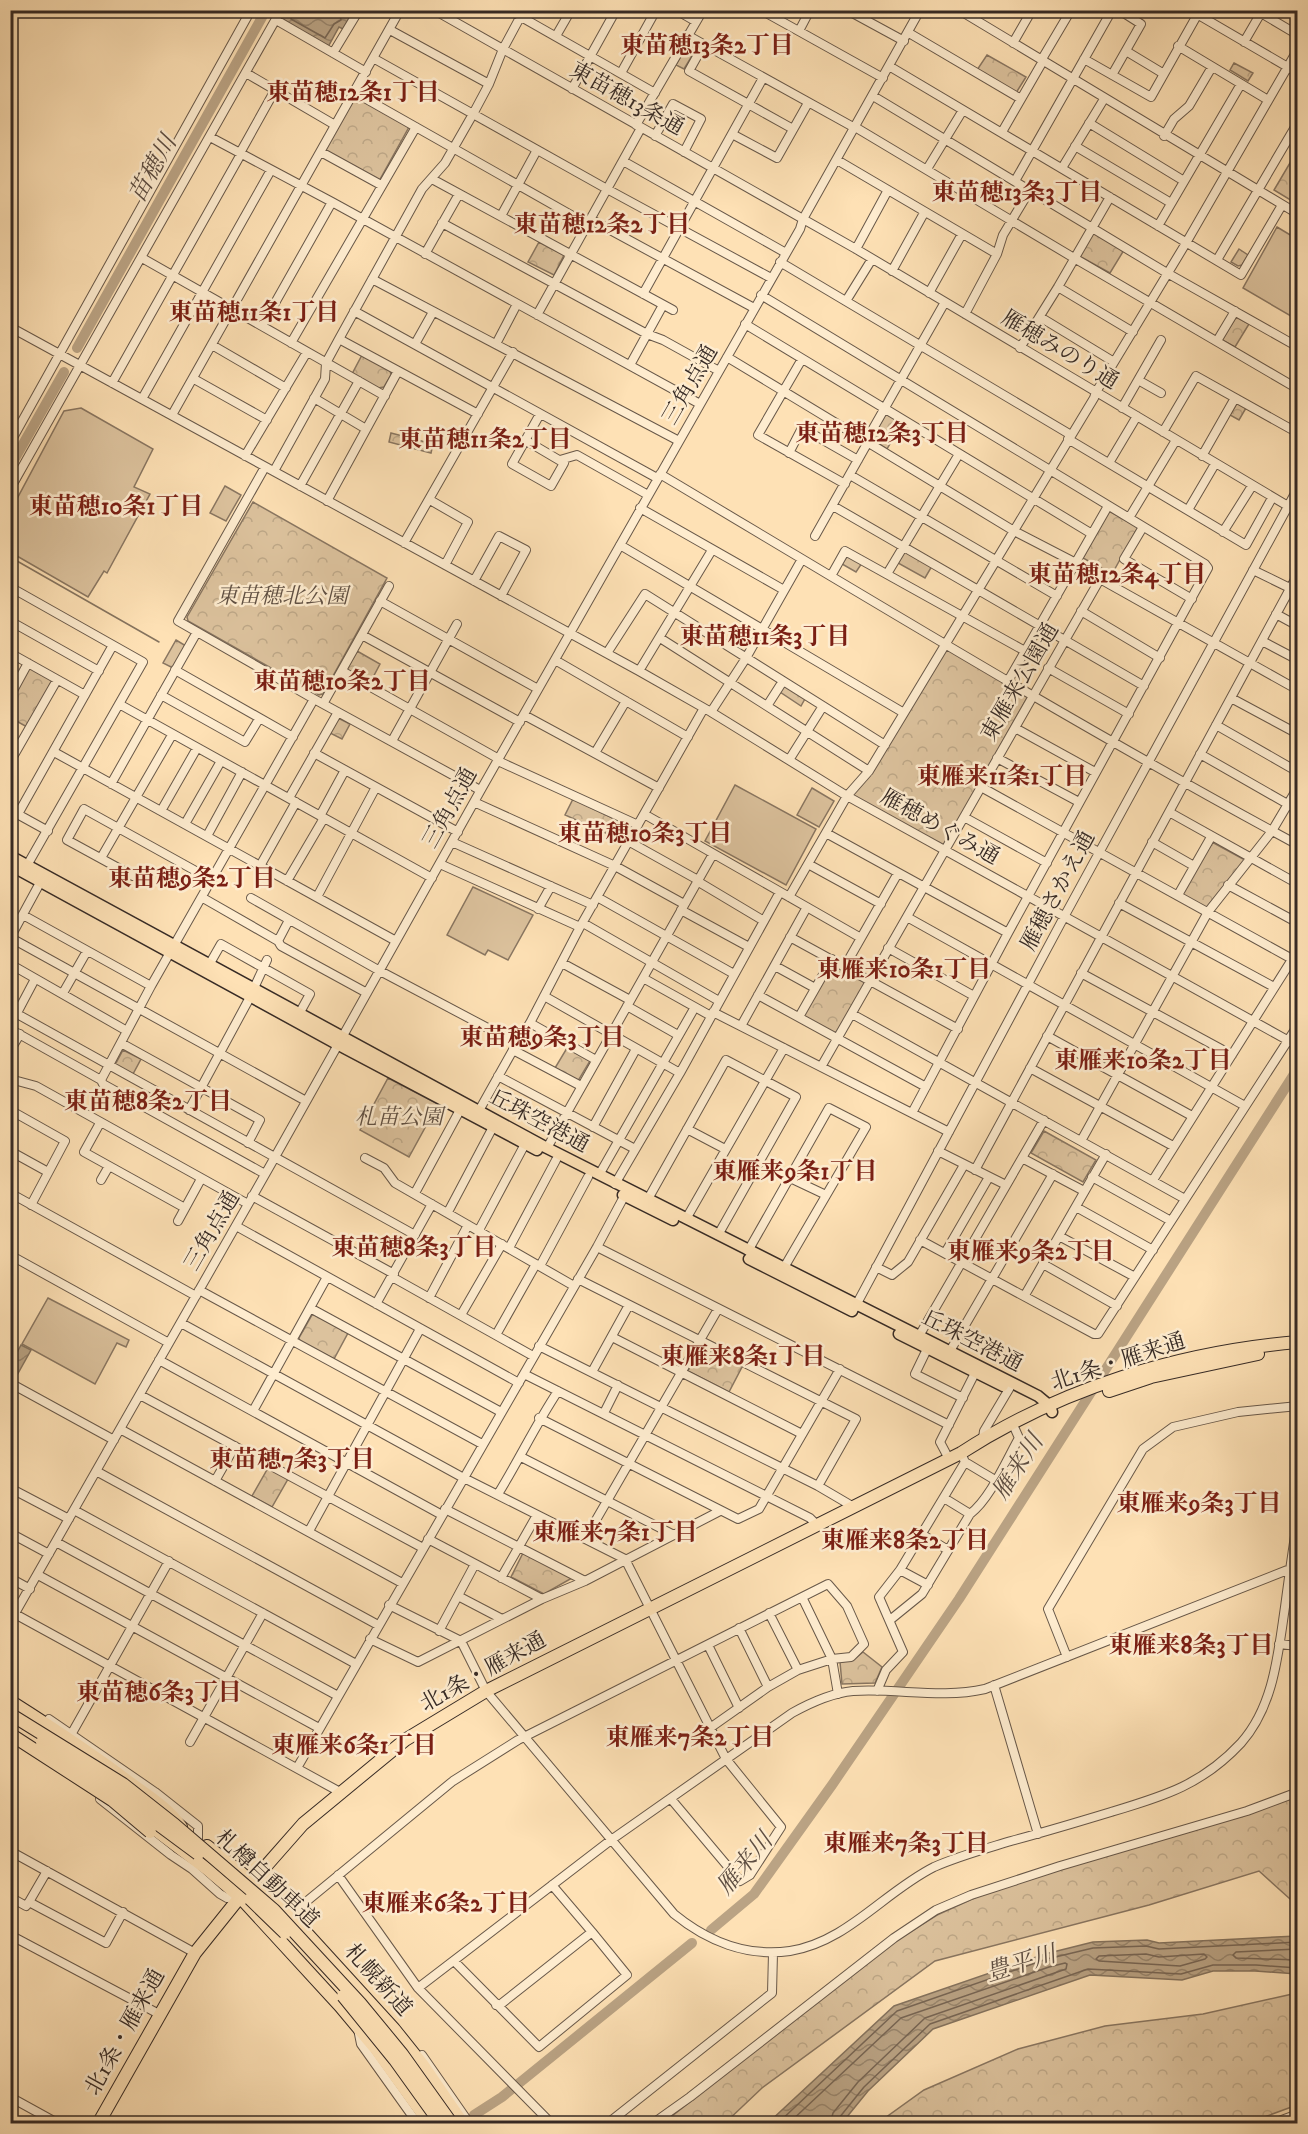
<svg xmlns="http://www.w3.org/2000/svg" width="1308" height="2134" font-family="'IM FELL DW Pica','Noto Serif JP',serif">
<defs>
<pattern id="forest-crowns" width="20" height="18" patternUnits="userSpaceOnUse" patternTransform="scale(1.5)"><rect width="20" height="18" fill="#dcc29d"/><path d="M2 6a3 3 0 1 1 6 0M12 15a3 3 0 1 1 6 0" fill="none" stroke="#bda787"/></pattern>
<pattern id="water-waves" width="16" height="10" patternUnits="userSpaceOnUse" patternTransform="scale(1.5)"><rect width="16" height="10" fill="#baa384"/><path d="M0 5q4-4 8 0t8 0" fill="none" stroke="#98856c"/></pattern>
</defs>
<rect width="100%" height="100%" fill="#fee1b5"/>
<filter id="stains"><feTurbulence type="fractalNoise" baseFrequency=".00333" numOctaves="4"/><feColorMatrix values="0 0 0 0 .2 0 0 0 0 .09 0 0 0 0 .02 0 0 0 .5 -.17"/></filter>
<radialGradient id="worn" r=".72"><stop offset=".6" stop-color="#630" stop-opacity="0"/><stop offset="1" stop-color="#630" stop-opacity=".3"/></radialGradient>
<path fill="#dcc29d" stroke="#897661" stroke-width="1.5" d="M1277 227 1297 239 1296 319 1243 288Z
M81 408 153 449 134 487 150 494 107 573 104 571 88 597 10 552 11 510 64 411Z
M225 486 241 495 226 521 210 513Z
M735 785 816 829 786 885 705 841Z
M812 788 834 801 819 827 797 815Z
M473 887 533 915 508 960 488 950 485 955 447 935Z
M48 1298 129 1340 126 1347 117 1343 95 1384 22 1344Z"/>
<path fill="url(#forest-crowns)" stroke="#897661" stroke-width="1.5" d="M689 41 698 46 684 69 676 65Z
M987 55 1026 77 1016 93 977 70Z
M1234 63 1253 73 1248 81 1230 70Z
M354 96 409 127 379 181 323 150Z
M1297 151V204L1274 190Z
M1092 233H1095L1124 250 1110 273 1081 257 1080 253Z
M539 242 564 255 554 275 528 262Z
M1239 249 1248 255 1242 265 1238 266 1231 262Z
M1236 317 1249 324 1235 347 1222 340Z
M362 355 390 370 391 375 384 387 378 388 352 374Z
M1237 403 1246 408 1239 420 1230 415Z
M886 414 902 423 887 449 871 439Z
M391 433 433 444 431 453 389 442Z
M253 502 387 578 323 694 319 695 188 621 187 617Z
M1109 511 1138 527 1112 574 1083 558Z
M905 551 932 566 925 578 898 563Z
M848 555 862 563 856 572 842 564Z
M176 640 186 646 173 668 163 663Z
M946 648 1028 696 943 848 848 795 870 772Z
M357 651 380 664 370 683 346 670Z
M30 667 53 679 27 727 11 718V701Z
M785 684 806 697 801 706 780 692Z
M338 718 350 724 342 739 330 733Z
M573 799 619 821 612 836 565 815Z
M1212 842 1245 860 1206 908 1181 894Z
M832 963 866 982 836 1034 802 1016Z
M567 1048 590 1061 578 1081 555 1068Z
M123 1050 141 1059 133 1074 115 1065Z
M388 1078 438 1104 409 1157 360 1130Z
M1044 1131 1096 1160 1083 1182 1031 1153Z
M312 1315H315L348 1333 334 1359 300 1341 299 1338Z
M701 1345 742 1367 729 1392 688 1371Z
M268 1468 288 1479 272 1507 252 1496Z
M523 1553 572 1578 544 1594 511 1577Z
M863 1652 882 1667 875 1683 842 1684 840 1662 853 1660Z
M1297 1795V1897L1290 1899 1259 1871 1149 1905 935 1961 762 2088 725 2123 662 2124 886 1947 937 1915 990 1891Z
M1297 1993V2105L1248 2123H878L924 2090 1018 2049 1105 2026 1203 2014Z"/>
<path fill="url(#water-waves)" stroke="#85735e" stroke-width="1.5" d="M286 10 341 11 350 17 343 29 339 27 328 47 281 18Z
M21 1345 31 1350 16 1377 11 1374V1364Z
M1297 1936V1974L1255 1971H1213L1182 1980 1090 1975 933 2029 868 2091 842 2123H768L894 2006 1045 1954 1093 1942 1147 1940 1159 1943Z"/>
<g fill="none" stroke-linecap="round" stroke-linejoin="round">
<path stroke="#786654" stroke-width="1.5" d="M291 10V19L325 38 334 24 341 20 339 10
M1298 1949 1236 1952 1233 1955 1236 1958 1298 1960
M1146 1954 1159 1957 1204 1954 1207 1957 1205 1959 1180 1966 1099 1961 1096 1959 1099 1956Z
M777 2124 897 2011 1047 1959 1093 1948 1146 1946 1159 1949 1298 1942
M788 2124 901 2018 1049 1967 1065 1963 1067 1964 1066 1969 925 2018 858 2082 833 2113 830 2124
M838 2124 839 2118 864 2087 930 2024 1088 1969 1181 1974 1213 1965H1256L1298 1968"/>
<path stroke="#85735e" stroke-width="1.5" d="M10 498 27 467
M10 557 159 642"/>
<path stroke="#baa384" stroke-width="10" d="M77 348 266 10
M10 467 64 372
M711 1930 754 1894 832 1785 959 1599 1298 1068
M474 2115 502 2097 692 1943"/>
<g stroke="#685849" stroke-width="10">
<path id="minor" d="M434 10 856 249 1298 512
M509 10 655 93
M676 10 695 21
M761 10 883 78
M847 10 904 41
M959 10 1298 214
M1190 10 1298 73
M1261 13 1298 35
M276 20 366 72
M390 30 489 84
M799 31 810 10
M909 33 1021 99
M687 35 855 128
M556 36 571 10
M1244 42 1262 11
M1013 43 1032 10
M704 44 689 71 793 129
M1178 46 1268 100
M1126 51 1164 74
M333 53 359 10
M373 58 607 189 771 278
M1042 59 1071 10
M1084 59 1151 97 1200 10
M889 66 1241 275 1282 205
M246 73 335 125
M621 73 656 10
M1112 75 1141 24 1119 10
M572 89 616 10
M354 92 587 224
M873 96 1167 273 1298 347
M1089 123 1184 181
M636 125 703 10
M855 127 1074 258 1298 389
M1002 132 1043 61
M732 134 777 158 808 103
M655 136 673 104 701 119 684 152
M1164 136 1174 119 1189 106 1212 67
M210 137 332 202 700 404
M1075 146 1171 203
M321 152 381 185
M240 153 275 90
M837 160 997 254
M623 161 786 253
M1062 168 1104 99
M927 169 963 110
M432 179 673 310
M1015 181 1112 10
M501 216 537 150
M590 219 754 308
M442 223 647 334 663 340 719 371
M1158 226 1241 84
M856 249 888 190
M425 254 459 194
M142 258 385 396
M1217 260 1298 122
M780 262 1071 435
M892 271 924 213
M372 279 679 441
M1058 287 1133 332
M929 293 962 234
M643 294 763 78
M761 295 1205 564 1208 568 1008 933 912 1113
M846 301 872 259
M354 311 657 478
M965 314 997 254 1003 235 1030 190
M537 315 641 128
M1040 317 1114 362
M745 324 1092 534
M262 326 332 202
M10 327 639 671 711 712 847 796 1298 1046
M339 339 478 414
M1217 341 1235 311
M291 343 416 127
M415 344 433 312
M496 344 517 304
M212 345 286 388
M1020 348 1058 287 1110 197
M727 357 1014 531 1076 563 1100 579 1298 690
M802 359 758 435 845 484
M630 365 663 305
M194 379 267 420
M1138 380 1161 393
M112 383 241 154
M314 398 366 429
M142 399 271 170
M1122 408 1161 340
M172 415 400 10
M1163 432 1196 376 1298 433
M1068 439 1246 545 1272 498
M525 440 564 463 551 486 512 464 540 414
M866 441 945 302
M10 443 251 10
M789 453 802 428 858 460
M245 456 307 352
M1202 456 1235 398
M560 460 577 455 648 495
M1109 463 1137 416
M265 467 178 621 314 699 480 790
M274 471 325 379 326 363 339 339 422 189 445 163 473 114 489 84 503 49 524 10
M660 474C871 600 1081 728 1298 845
M850 475 1057 596
M300 486 359 381
M10 489 281 10
M430 500 468 522 445 565
M327 501 398 371
M833 506 1144 686
M640 508 784 590
M1188 510 1215 464
M1129 518 1176 440
M1143 527 1124 559 1192 599
M1223 532 1252 486
M815 536 868 442
M404 543 513 352
M620 545 904 713
M1253 570 1298 592
M887 574 959 454
M831 576 845 551 1025 651
M474 581 499 536 526 550 501 596
M10 587 143 662 25 869
M380 601 538 689
M1081 611 1160 658
M1276 614 1298 626
M10 621 99 671
M362 635 520 722
M660 638 869 771
M1262 641 1298 660
M10 653 85 695
M607 653 645 594 885 745
M555 660 688 737
M1048 668 1129 714
M175 670 293 737
M342 671 499 759
M639 671 712 550
M1008 681 1108 506
M161 695 245 742 259 719
M10 696 28 663
M1231 698 1298 734
M119 704 432 878
M323 704 389 586
M767 706 783 681
M711 712 746 658 802 559
M524 715 659 788
M1216 725 1298 772
M1015 728 1095 772
M392 741 457 624
M54 752 396 941
M314 753 458 832
M595 753 626 701
M1200 754 1298 810
M997 758 1079 802
M789 760 823 706
M498 761 638 825
M10 762 57 680
M111 784 197 632
M981 787 1292 959
M289 798 338 712
M474 802 615 866 684 904
M10 810 48 831
M161 811 197 748
M1169 812 1298 884
M18 814 113 645
M644 814 861 938
M320 816 345 770
M964 817 1047 863
M185 824 221 761
M826 833 1008 933
M207 836 242 772
M628 841 698 880
M452 842 593 905
M1152 842 1194 866
M101 858 172 735
M440 864 580 927
M808 864 881 904
M260 866 296 802
M133 876 67 840 84 809 212 880
M287 881 324 818
M697 881 764 921
M1228 885 1298 923
M1178 895 1211 837
M317 897 376 787
M597 897 734 974
M789 897 847 796 869 771 1094 398 1096 392 1186 243 1298 49
M203 898 278 941 281 946 367 993
M251 898 380 971 518 1044
M1119 903 1274 987
M538 909 551 886
M681 910 749 947
M23 915 151 986
M907 917 1245 1106
M583 923 719 1001
M790 937 958 1029
M10 938 41 881
M11 938 306 1101
M278 941 289 920
M888 948 974 996
M562 963 630 1000
M10 964 127 1031
M209 965 221 944 310 994 299 1014
M775 966 815 988
M845 966 898 873
M1081 973 1232 1055
M643 978 711 1016
M63 993 87 951
M758 995 926 1087
M544 996 680 1073
M627 1006 678 1035
M10 1010 415 1235
M713 1012 949 1132
M17 1013 35 979
M852 1014 1185 1199
M799 1017 832 959
M530 1023 596 1060
M741 1026 807 907
M10 1029 101 1080 103 1084 265 1174
M1047 1036 1192 1116
M121 1043 260 1120 248 1143
M513 1050 581 1086
M10 1051 20 1034
M821 1067 1100 579
M1030 1068 1173 1146
M498 1076 635 1149
M10 1079 36 1086 248 1204
M101 1080 151 986 314 699
M10 1110 65 1141 31 1205
M189 1110 248 1001 267 960
M476 1116 513 1050 530 1023 580 927 704 708
M100 1123 84 1152 185 1208
M593 1127 636 1049
M687 1129 725 1149
M1081 1141 1208 912 1272 831 1298 787
M547 1148 713 854
M10 1151 48 1172
M938 1151 1006 1185
M365 1158 384 1168 395 1183 574 1286
M1022 1158 1084 1191
M975 1170 1298 574
M599 1175 695 1007
M1092 1177 1171 1221
M790 1178 826 1195
M101 1180 109 1166
M1153 1180 1298 950
M615 1184 680 1073 780 892
M10 1193 196 1296
M415 1193 460 1110
M252 1196 394 1274
M648 1199 726 1060 796 1097 718 1235
M1076 1207 1153 1250
M448 1212 493 1127
M686 1219 784 1048
M178 1221 201 1179
M236 1226 519 1383
M479 1230 525 1144
M1059 1236 1135 1277
M920 1240 1094 1334H1098L1298 1025
M597 1247 949 1425
M509 1248 556 1160
M748 1251 829 1108 866 1127 782 1271
M945 1253 989 1177
M10 1255 169 1343
M1043 1264 1117 1306
M540 1266 588 1177
M876 1267 892 1275 908 1262 964 1165
M392 1277 533 1356
M578 1279 856 1419 818 1486
M199 1290 482 1444
M1025 1295 1106 1154
M429 1298 468 1225
M376 1304 432 1204
M310 1308 501 1412
M854 1309 1064 917 1298 488
M461 1315 502 1244
M181 1323 460 1476 625 1559 726 1759 781 1827 750 1875 740 1881 671 1799
M496 1335 536 1264
M919 1336 1044 1120
M612 1337 802 1434
M929 1345 915 1374 963 1398
M539 1346 818 1486 852 1506
M950 1351 1053 1174
M159 1360 442 1515
M592 1372 629 1305
M524 1374 810 1518 816 1524
M10 1383 114 1440
M140 1395 423 1548
M253 1411 327 1277
M604 1413 618 1385
M539 1418 738 1519 759 1509 840 1369
M120 1429 402 1583
M983 1438 984 1431 1009 1389
M521 1457 674 1535
M949 1459 940 1442 977 1369
M965 1462 995 1480
M96 1471 378 1625
M215 1481 235 1446
M10 1488 69 1519
M498 1494C519 1460 536 1424 558 1391
M944 1498 970 1514
M445 1509 585 1581
M74 1510 356 1664
M309 1531 420 1329
M10 1533 49 1554
M923 1535 948 1550
M428 1539 542 1599
M585 1539 718 1309
M56 1542 338 1696
M900 1570 928 1585
M38 1575 319 1728
M10 1578 30 1589
M501 1578 537 1515
M458 1596 502 1619
M802 1597 832 1659 838 1694
M389 1605 461 1641 486 1691 674 1914C707 1941 747 1957 790 1951 847 1942 884 1892 934 1867 959 1856 985 1849 1011 1841 1045 1832 1078 1822 1111 1812 1164 1796 1202 1785 1241 1743 1274 1706 1278 1654 1285 1607 1289 1577 1293 1547 1298 1517
M769 1613 798 1670
M15 1614 340 1792
M890 1620 922 1594 970 1514C990 1499 1006 1461 1019 1438L1015 1429
M10 1622 275 1157 483 786 800 229 803 219 920 10
M739 1628 768 1687
M439 1631 475 1564
M370 1639 418 1662 542 1599 585 1581 720 1511
M1279 1644 1298 1646
M708 1645 739 1708
M1067 1657 1048 1609 1143 1449 1173 1427 1238 1412 1298 1406
M994 1685 1038 1834
M877 1691 886 1670 903 1652 879 1597 900 1570 965 1462 961 1453
M49 1719 155 1792 198 1826V1840
M72 1733 169 1561
M190 1742 263 1613
M297 1768 597 1247 627 1191
M100 1799 171 1855 192 1869 220 1894 227 1898 240 1897
M10 1851 195 1953
M47 1871 29 1902 106 1943 123 1912
M338 1875 418 1988 552 2124
M10 1897 26 1906 29 1902
M290 1915 453 1781 518 1740 828 1584 847 1606 864 1644 851 1657 832 1659 798 1670 768 1687 710 1728
M10 1935 159 2014
M454 1961 539 2047 627 1975 592 1932
M418 1988 611 1840 792 1713C810 1703 832 1693 853 1691 898 1688 941 1699 985 1689L1290 1569 1298 1570
M496 2005 501 2004 592 1932 552 1885
M10 2023V2024
M358 2029 361 2044 418 2124
M422 2055 470 2124
M10 2097 59 2124
M607 2124 772 1993 773 1953
M652 2124 690 2097 894 1938 936 1910 971 1895 1060 1866 1247 1811 1298 1792
M1271 2124 1298 2114"/>
</g>
<g stroke="#362a25" stroke-width="13">
<path id="major" d="M10 856 547 1148 1038 1396 1050 1406 1052 1412
M10 865 337 1044 537 1150
M623 1195 673 1220
M749 1259 852 1311
M899 1334 1003 1386"/>
</g>
<g stroke="#362a25" stroke-width="14">
<path id="highway" d="M1109 1391 1151 1377 1258 1354
M10 1701C51 1727 91 1753 129 1782 148 1796 168 1808 181 1827
M10 1727 50 1751
M153 1828 207 1869 240 1897 340 2006 376 2049 430 2124
M207 1846 239 1871 290 1915 394 2029 422 2064 463 2124
M98 2124 195 1953 252 1882 303 1824 405 1740 486 1691 961 1453C1061 1388 1180 1352 1298 1342"/>
</g>
<use href="#minor" stroke="#feeccf" stroke-width="8"/>
<use href="#major" stroke="#fee1b5" stroke-width="10"/>
<use href="#highway" stroke="#fee1b5" stroke-width="12"/>
<g stroke="#362a25" stroke-width="14" stroke-linecap="butt">
<path id="highway-bridge" d="M10 1714 123 1784 175 1825 274 1910 360 2003 402 2054 452 2124
M10 1734 112 1800 150 1832
M42 1742 78 1765 198 1854
M250 1899 285 1933
M343 1996 395 2060 441 2124"/>
</g>
<use href="#highway-bridge" stroke="#fee1b5" stroke-width="12"/>
</g>
<g text-anchor="middle" dominant-baseline="central" stroke-width="5" stroke-linejoin="round" paint-order="stroke">
<g font-size="22" fill="#362a25" stroke="#feeccf">
<text transform="translate(627 99) rotate(29)">東苗穂13条通</text>
<text transform="translate(1060 350) rotate(31)">雁穂みのり通</text>
<text transform="translate(690 385) rotate(-60)">三角点通</text>
<text transform="translate(1020 682) rotate(-60)">東雁来公園通</text>
<text transform="translate(450 808) rotate(-61)">三角点通</text>
<text transform="translate(940 827) rotate(29)">雁穂めぐみ通</text>
<text transform="translate(1058 891) rotate(-62)">雁穂さかえ通</text>
<text transform="translate(539 1121) rotate(28)">丘珠空港通</text>
<text transform="translate(212 1231) rotate(-60)">三角点通</text>
<text transform="translate(972 1341) rotate(27)">丘珠空港通</text>
<text transform="translate(1118 1362) rotate(-18)">北1条・雁来通</text>
<text transform="translate(483 1672) rotate(-29)">北1条・雁来通</text>
<text transform="translate(267 1879) rotate(43)">札樽自動車道</text>
<text transform="translate(378 1980) rotate(48)">札幌新道</text>
<text transform="translate(125 2032) rotate(-61)">北1条・雁来通</text>
</g>
<g font-size="22" font-style="italic" fill="#605043" stroke="#feeccf">
<text x="282" y="596">東苗穂北公園</text>
<text x="399" y="1117">札苗公園</text>
</g>
<g font-size="24" font-weight="bold" fill="#7a1f14" stroke="#feeccf">
<text x="707" y="46">東苗穂13条2丁目</text>
<text x="353" y="93">東苗穂12条1丁目</text>
<text x="1017" y="193">東苗穂13条3丁目</text>
<text x="602" y="225">東苗穂12条2丁目</text>
<text x="254" y="313">東苗穂11条1丁目</text>
<text x="882" y="434">東苗穂12条3丁目</text>
<text x="485" y="440">東苗穂11条2丁目</text>
<text x="116" y="507">東苗穂10条1丁目</text>
<text x="1117" y="575">東苗穂12条4丁目</text>
<text x="765" y="637">東苗穂11条3丁目</text>
<text x="342" y="682">東苗穂10条2丁目</text>
<text x="1002" y="777">東雁来11条1丁目</text>
<text x="645" y="834">東苗穂10条3丁目</text>
<text x="192" y="879">東苗穂9条2丁目</text>
<text x="904" y="970">東雁来10条1丁目</text>
<text x="542" y="1038">東苗穂9条3丁目</text>
<text x="1143" y="1061">東雁来10条2丁目</text>
<text x="148" y="1102">東苗穂8条2丁目</text>
<text x="795" y="1172">東雁来9条1丁目</text>
<text x="414" y="1248">東苗穂8条3丁目</text>
<text x="1031" y="1252">東雁来9条2丁目</text>
<text x="743" y="1357">東雁来8条1丁目</text>
<text x="292" y="1460">東苗穂7条3丁目</text>
<text x="1199" y="1504">東雁来9条3丁目</text>
<text x="615" y="1533">東雁来7条1丁目</text>
<text x="905" y="1541">東雁来8条2丁目</text>
<text x="1191" y="1646">東雁来8条3丁目</text>
<text x="159" y="1693">東苗穂6条3丁目</text>
<text x="690" y="1738">東雁来7条2丁目</text>
<text x="354" y="1746">東雁来6条1丁目</text>
<text x="906" y="1844">東雁来7条3丁目</text>
<text x="446" y="1904">東雁来6条2丁目</text>
</g>
<g font-size="24" font-style="italic" fill="#5e4e42" stroke="#feeccf">
<text transform="translate(153 169) rotate(-61)">苗穂川</text>
<text transform="translate(1018 1467) rotate(-57)">雁来川</text>
<text transform="translate(745 1864) rotate(-50)">雁来川</text>
<text transform="translate(1021 1964) rotate(-17)">豊平川</text>
</g>
</g>
<rect width="1308" height="2134" fill="none" stroke="#fee1b5" stroke-width="36"/>
<rect x="12" y="12" width="1284" height="2110" fill="none" stroke="#362a25" stroke-width="3"/>
<rect x="18" y="18" width="1272" height="2098" fill="none" stroke="#362a25" stroke-width="1.5"/>
<rect width="100%" height="100%" filter="url(#stains)"/>
<rect width="100%" height="100%" fill="url(#worn)"/>
</svg>
